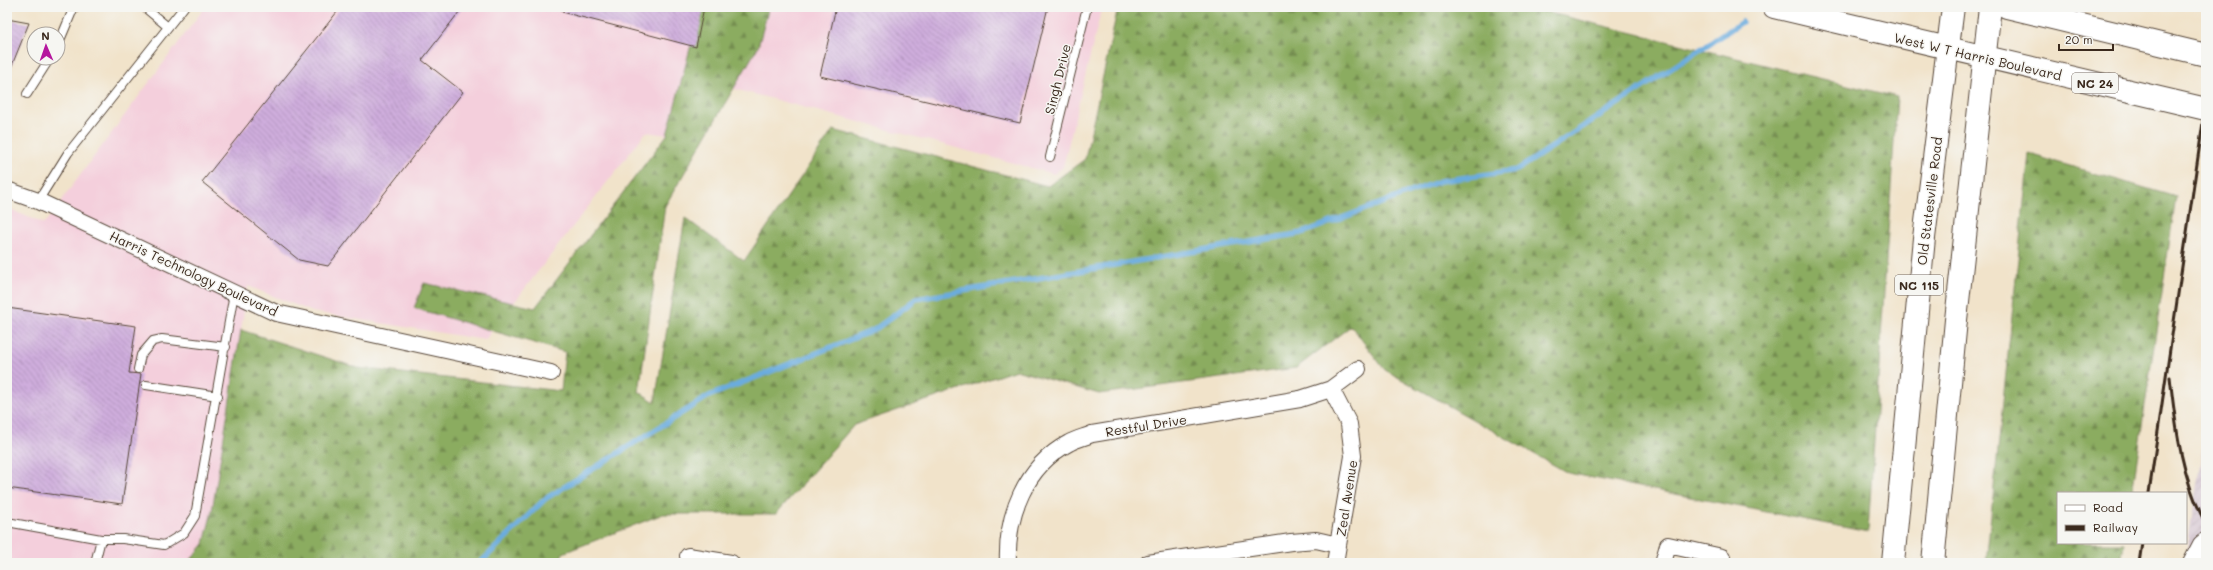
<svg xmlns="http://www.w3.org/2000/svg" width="2213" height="570" font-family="Mali,sans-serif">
<defs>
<pattern id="industrial-furrows" width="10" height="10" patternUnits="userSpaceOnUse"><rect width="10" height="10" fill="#d0bdcc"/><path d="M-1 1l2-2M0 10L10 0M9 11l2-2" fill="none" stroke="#aa9aa5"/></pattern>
<pattern id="forest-firs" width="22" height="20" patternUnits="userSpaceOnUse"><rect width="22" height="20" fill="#8bac61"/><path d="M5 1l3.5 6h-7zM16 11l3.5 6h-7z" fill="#738c4f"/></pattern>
<pattern id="building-back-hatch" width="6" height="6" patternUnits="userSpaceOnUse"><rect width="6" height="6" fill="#cfaddd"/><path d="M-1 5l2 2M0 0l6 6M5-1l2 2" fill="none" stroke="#a98db3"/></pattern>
</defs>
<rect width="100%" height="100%" fill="#f6f6f2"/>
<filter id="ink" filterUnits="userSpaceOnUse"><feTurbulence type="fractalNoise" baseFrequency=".025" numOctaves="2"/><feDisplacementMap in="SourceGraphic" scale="8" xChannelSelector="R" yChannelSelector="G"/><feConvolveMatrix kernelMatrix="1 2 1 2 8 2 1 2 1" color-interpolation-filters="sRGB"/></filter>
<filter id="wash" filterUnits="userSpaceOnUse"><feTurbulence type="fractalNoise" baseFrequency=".012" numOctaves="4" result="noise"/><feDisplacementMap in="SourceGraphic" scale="16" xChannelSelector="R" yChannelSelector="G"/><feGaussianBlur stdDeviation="0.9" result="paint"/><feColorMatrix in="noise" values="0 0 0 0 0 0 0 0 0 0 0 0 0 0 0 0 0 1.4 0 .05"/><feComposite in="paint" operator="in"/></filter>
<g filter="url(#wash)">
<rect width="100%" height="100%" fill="#f1e3ca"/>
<path fill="#f4cfdc" d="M205 7H1102L1063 167 1054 174 686 76 667 135 646 132 485 340 313 312 248 286 212 511 204 544 191 560 188 563H7V208L44 224Z"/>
<path fill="url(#industrial-furrows)" d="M2206 425V563H2185Z"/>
<path fill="url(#forest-firs)" stroke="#636b40" d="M701 7H769L758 47 665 206 639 392 655 402 685 218 744 261 833 130 1048 186 1085 159 1118 7H1526L1897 97 1868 532 1568 473 1385 370 1351 326 1296 368 1099 394 1016 370 854 425 776 514H663L563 553 558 563H188L204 544 212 511 241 330 358 368 561 391 565 352 414 308 424 283 535 308 667 135Z
M2029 154 2176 197 2132 493H2058V543H2124L2121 563H1986Z"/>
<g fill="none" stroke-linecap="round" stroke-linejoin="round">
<path stroke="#6aacde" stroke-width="5.5" d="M480 563 545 499 709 396 874 330 916 299 1302 233 1440 181 1517 170 1742 22"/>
</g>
<g id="blocks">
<path fill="url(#building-back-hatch)" d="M341 7H463L422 60 463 92 328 266 299 260 202 182Z
M562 7H704L696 47 562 12Z
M836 7H1048L1020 123 820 76Z
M7 19 29 23 8 75H7Z
M7 308 136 326 129 373 141 374 122 504 7 488Z"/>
</g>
</g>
<g filter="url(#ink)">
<use href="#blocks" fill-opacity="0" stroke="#564638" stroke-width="1"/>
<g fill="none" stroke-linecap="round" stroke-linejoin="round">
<g stroke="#564638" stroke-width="10">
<path id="service" d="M144 7 168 27
M58 45 74 7
M27 94 50 58
M1050 157 1087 7
M38 201 68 153 184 7
M138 369 141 355 153 341 162 339 226 347
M146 385 218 396
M7 522 101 539H123L164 545 184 533 195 516 234 293
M95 563 101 539"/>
</g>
<g stroke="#564638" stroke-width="18">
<path id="minor" d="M7 190 38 201 276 313 551 373
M1331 389 1349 424 1353 456 1335 563
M688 556 731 563
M1008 563C1006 516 1025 466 1069 443 1076 439 1085 437 1092 434L1300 399 1331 389 1358 369
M1148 563 1291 542 1316 540 1338 545
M1663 563 1668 545 1722 557 1721 563
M2191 563 2201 544 2206 540"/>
</g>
<g stroke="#564638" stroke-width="24">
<path id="primary" d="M1774 7 2206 109
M2007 7 2206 55
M1893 563 1924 238 1953 7
M1933 563 1956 320 1990 7"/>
</g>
<use href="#service" stroke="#fff" stroke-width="8"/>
<use href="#minor" stroke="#fff" stroke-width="16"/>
<use href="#primary" stroke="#fff" stroke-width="22"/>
<path stroke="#3b2a1e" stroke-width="3" d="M2170 377C2176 428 2181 478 2206 524
M2149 493 2206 102
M2139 563 2142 543"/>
</g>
</g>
<g text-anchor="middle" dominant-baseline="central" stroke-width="3" stroke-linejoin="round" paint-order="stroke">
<g fill="#f6f6f2" stroke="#73675e" stroke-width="1">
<rect x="2072" y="73" width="46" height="20" rx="3"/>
<rect x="1895" y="275" width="48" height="20" rx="3"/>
</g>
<g font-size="12" font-weight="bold" fill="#3b2a1e">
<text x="2095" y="83">NC 24</text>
<text x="1919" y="285">NC 115</text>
</g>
<g font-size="13" fill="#3b2a1e" stroke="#f6f6f2">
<text transform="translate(1978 56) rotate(13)">West W T Harris Boulevard</text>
<text transform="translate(1057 79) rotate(-76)">Singh Drive</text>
<text transform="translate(1929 201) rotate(-83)">Old Statesville Road</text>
<text transform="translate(194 273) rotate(25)">Harris Technology Boulevard</text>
<text transform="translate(1146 425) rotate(-9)">Restful Drive</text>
<text transform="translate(1346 498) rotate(-81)">Zeal Avenue</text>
</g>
</g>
<rect width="2213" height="570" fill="none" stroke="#f6f6f2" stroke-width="24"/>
<rect x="2057" y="492" width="130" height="52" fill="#f6f6f2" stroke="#aba49d"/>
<rect x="2065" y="505" width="20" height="6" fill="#ffffff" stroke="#aba49d"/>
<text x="2093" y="512" font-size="12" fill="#3b2a1e">Road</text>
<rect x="2065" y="525" width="20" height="6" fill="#3b2a1e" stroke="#aba49d"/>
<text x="2093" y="532" font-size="12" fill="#3b2a1e">Railway</text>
<g transform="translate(46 46) rotate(358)"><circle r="19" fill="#f6f6f2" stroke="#aba49d"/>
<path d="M0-3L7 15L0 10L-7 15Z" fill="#b5179e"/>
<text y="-6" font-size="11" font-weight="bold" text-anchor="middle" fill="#3b2a1e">N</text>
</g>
<path d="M2059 44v6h54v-6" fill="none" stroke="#3b2a1e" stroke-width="2"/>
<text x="2065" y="44" font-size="12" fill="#3b2a1e" stroke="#f6f6f2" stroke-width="3" paint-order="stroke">20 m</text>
</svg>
